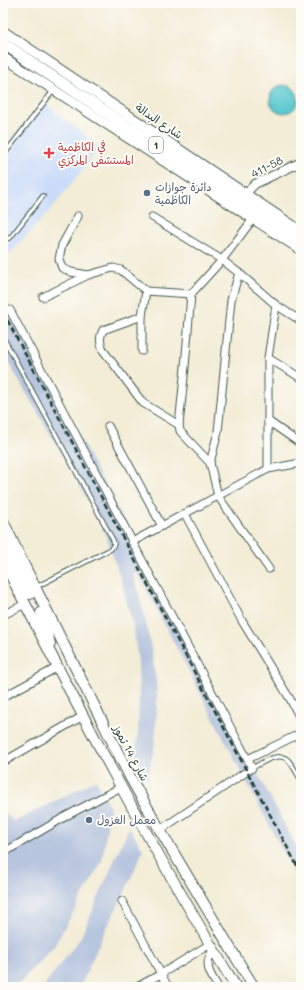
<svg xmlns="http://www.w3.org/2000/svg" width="304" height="990" font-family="Mali,'Playpen Sans Arabic',sans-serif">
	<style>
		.built { fill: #cadcf9 }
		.industrial { fill: #b7c5de }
		.water { fill: #5bc9d0; stroke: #3d8382 }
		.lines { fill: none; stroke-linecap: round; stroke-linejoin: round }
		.service-casing { stroke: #3f574c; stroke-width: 5.5 }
		.minor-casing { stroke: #3f574c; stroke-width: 9 }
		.tertiary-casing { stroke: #3f574c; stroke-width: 10 }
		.secondary-casing { stroke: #3f574c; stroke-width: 11 }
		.primary-casing { stroke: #3f574c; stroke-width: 12 }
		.trunk-casing { stroke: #3f574c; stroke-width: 13 }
		.service { stroke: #fff; stroke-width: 3.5 }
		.minor { stroke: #fff; stroke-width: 7 }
		.tertiary { stroke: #fff; stroke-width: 8 }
		.secondary { stroke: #fff; stroke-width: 9 }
		.primary { stroke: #fff; stroke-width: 10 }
		.trunk { stroke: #fff; stroke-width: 11 }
		.rail { stroke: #1f3d34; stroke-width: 2.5; stroke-dasharray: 6 3; stroke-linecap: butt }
		.health-dot { fill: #e0444e; stroke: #fdfcf7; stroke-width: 1.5 }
		.service-dot { fill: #5c6f8a; stroke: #fdfcf7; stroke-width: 1.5 }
		.labels { text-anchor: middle; stroke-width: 4; stroke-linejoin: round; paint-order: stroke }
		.shield { fill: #fdfcf7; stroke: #62766e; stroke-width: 1 }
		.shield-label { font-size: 10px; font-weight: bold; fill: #1f3d34 }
		.street-label { font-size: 11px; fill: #1f3d34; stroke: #fdfcf7 }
		.health-label { font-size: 11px; fill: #be3a42; stroke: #fdfcf7; text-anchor: start }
		.service-label { font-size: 11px; fill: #4e5e75; stroke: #fdfcf7; text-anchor: start }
	</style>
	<rect width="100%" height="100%" fill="#fdfcf7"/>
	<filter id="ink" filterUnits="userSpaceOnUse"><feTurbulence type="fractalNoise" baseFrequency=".025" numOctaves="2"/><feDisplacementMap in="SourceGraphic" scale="8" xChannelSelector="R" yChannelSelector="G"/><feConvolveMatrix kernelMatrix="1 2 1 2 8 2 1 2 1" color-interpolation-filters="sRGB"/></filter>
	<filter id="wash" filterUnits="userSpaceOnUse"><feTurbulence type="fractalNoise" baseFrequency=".012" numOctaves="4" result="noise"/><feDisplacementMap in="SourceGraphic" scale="16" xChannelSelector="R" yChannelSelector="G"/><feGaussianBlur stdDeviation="0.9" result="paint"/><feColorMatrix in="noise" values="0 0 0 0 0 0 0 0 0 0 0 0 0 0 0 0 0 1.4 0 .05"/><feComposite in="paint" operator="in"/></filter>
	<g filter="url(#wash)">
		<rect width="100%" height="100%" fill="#f3ecd6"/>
		<path class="built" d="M 44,103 L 100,147 L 57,202 L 4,260 L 3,258 L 3,148 Z"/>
		<g class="industrial">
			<path d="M 3,293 L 50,381 L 176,621 L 301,855 L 301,886 L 137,572 L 133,574 L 144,613 L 152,653 L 156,680 L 157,702 L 155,743 L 147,781 L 135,758 L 138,732 L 139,695 L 138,664 L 134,629 L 121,580 L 104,530 L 70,468 L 18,379 L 3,351 Z"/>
			<path d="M 96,780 L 110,808 L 102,862 L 54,946 L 15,987 L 3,987 L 3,809 L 14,822 Z"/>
			<path d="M 129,827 L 143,850 L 124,894 L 103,935 L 80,987 L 43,987 L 81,937 Z"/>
		</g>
		<circle class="water" cx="284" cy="99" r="14"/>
	</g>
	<g filter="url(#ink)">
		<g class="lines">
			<g class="service-casing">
				<g id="service">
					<path d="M 3,156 L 53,91"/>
					<path d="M 3,239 L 10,238 L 43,196"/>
					<path d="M 3,337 L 113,540 L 114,544 L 111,549 L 36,587"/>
					<path d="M 252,768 C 262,763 280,750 289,761 C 294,767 297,774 301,780"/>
				</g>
			</g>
			<g class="minor-casing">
				<g id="minor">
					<path d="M 78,216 L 62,245 L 59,259 L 62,268 L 71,272 L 88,275 L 113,268 L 121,270 L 146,291 L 191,294"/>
					<path d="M 152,217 L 222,260 L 239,273 L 276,305 L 301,321"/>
					<path d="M 239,273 L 231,300 L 218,432 L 210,463 L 218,496 L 269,569"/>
					<path d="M 43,297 L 88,275"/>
					<path d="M 10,310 L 252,768 L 160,830"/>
					<path d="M 142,316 L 103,330 C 99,338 100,342 103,350 L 143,403 L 179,425"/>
					<path d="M 142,351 L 142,316 L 146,291"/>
					<path d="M 268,358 L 301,378"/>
					<path d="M 268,421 L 301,444"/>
					<path d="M 108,426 L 162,526"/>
					<path d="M 210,463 L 180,431 L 179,425 L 185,367 L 191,294 L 222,260 L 253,219"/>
					<path d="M 268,469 L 268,358 L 276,305"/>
					<path d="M 185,514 L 242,621 L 290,699 L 301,720"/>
					<path d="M 132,542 L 268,469 L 301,463"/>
					<path d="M 3,615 L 25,604"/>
					<path d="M 3,697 L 58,667"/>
					<path d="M 248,759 L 301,733"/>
					<path d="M 3,762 L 83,716"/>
					<path d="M 3,853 L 68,815 L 121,787"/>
					<path d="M 122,901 L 168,987"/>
					<path d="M 213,950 C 203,965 210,974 218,987"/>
					<path d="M 137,987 L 161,974 L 210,944"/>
				</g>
			</g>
			<g class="tertiary-casing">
				<path id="tertiary" d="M 245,194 L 255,184 L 301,162"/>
			</g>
			<g class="secondary-casing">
				<g id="secondary">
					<path d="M 3,31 L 301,231"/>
					<path d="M 3,57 L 301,250"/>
				</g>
			</g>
			<g class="primary-casing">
				<g id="primary">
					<path d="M 3,521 L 19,555 L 130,777 L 160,830 L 244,971 L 254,987"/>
					<path d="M 3,542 L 30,594"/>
					<path d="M 3,560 C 76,705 151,848 236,987"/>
					<path d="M 41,613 L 46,626 L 50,644"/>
				</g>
			</g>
			<g class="trunk-casing">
				<path id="trunk" d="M 3,43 L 47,73 L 301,241"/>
			</g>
			<use href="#service" class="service"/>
			<use href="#minor" class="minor"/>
			<use href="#tertiary" class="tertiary"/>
			<use href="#secondary" class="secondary"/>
			<use href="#primary" class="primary"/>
			<use href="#trunk" class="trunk"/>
			<path class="rail" d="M 3,312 L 301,873"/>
		</g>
	</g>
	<path class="health-dot" d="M47 147h4v4h4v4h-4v4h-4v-4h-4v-4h4z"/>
	<g class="service-dot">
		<circle cx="147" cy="193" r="4"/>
		<circle cx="89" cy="820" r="4"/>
	</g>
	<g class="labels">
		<rect class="shield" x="149" y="137" width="14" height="16" rx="3"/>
		<g class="shield-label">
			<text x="156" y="149">1</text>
		</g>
		<g class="street-label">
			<text transform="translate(159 121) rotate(34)" y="4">شارع البدالة</text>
			<text transform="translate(267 167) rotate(-27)" y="4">411-58</text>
			<text transform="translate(131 753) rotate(62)" y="4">شارع 14 تموز</text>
		</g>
		<g class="health-label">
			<text x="58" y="151">في الكاظمية<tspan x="58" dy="13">المستشفى المركزي</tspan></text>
		</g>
		<g class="service-label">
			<text x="155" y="191">دائرة جوازات<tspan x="155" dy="13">الكاظمية</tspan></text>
			<text x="97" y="824">معمل الغزول</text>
		</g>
	</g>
	<rect width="304" height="990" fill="none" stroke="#fdfcf7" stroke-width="16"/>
</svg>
